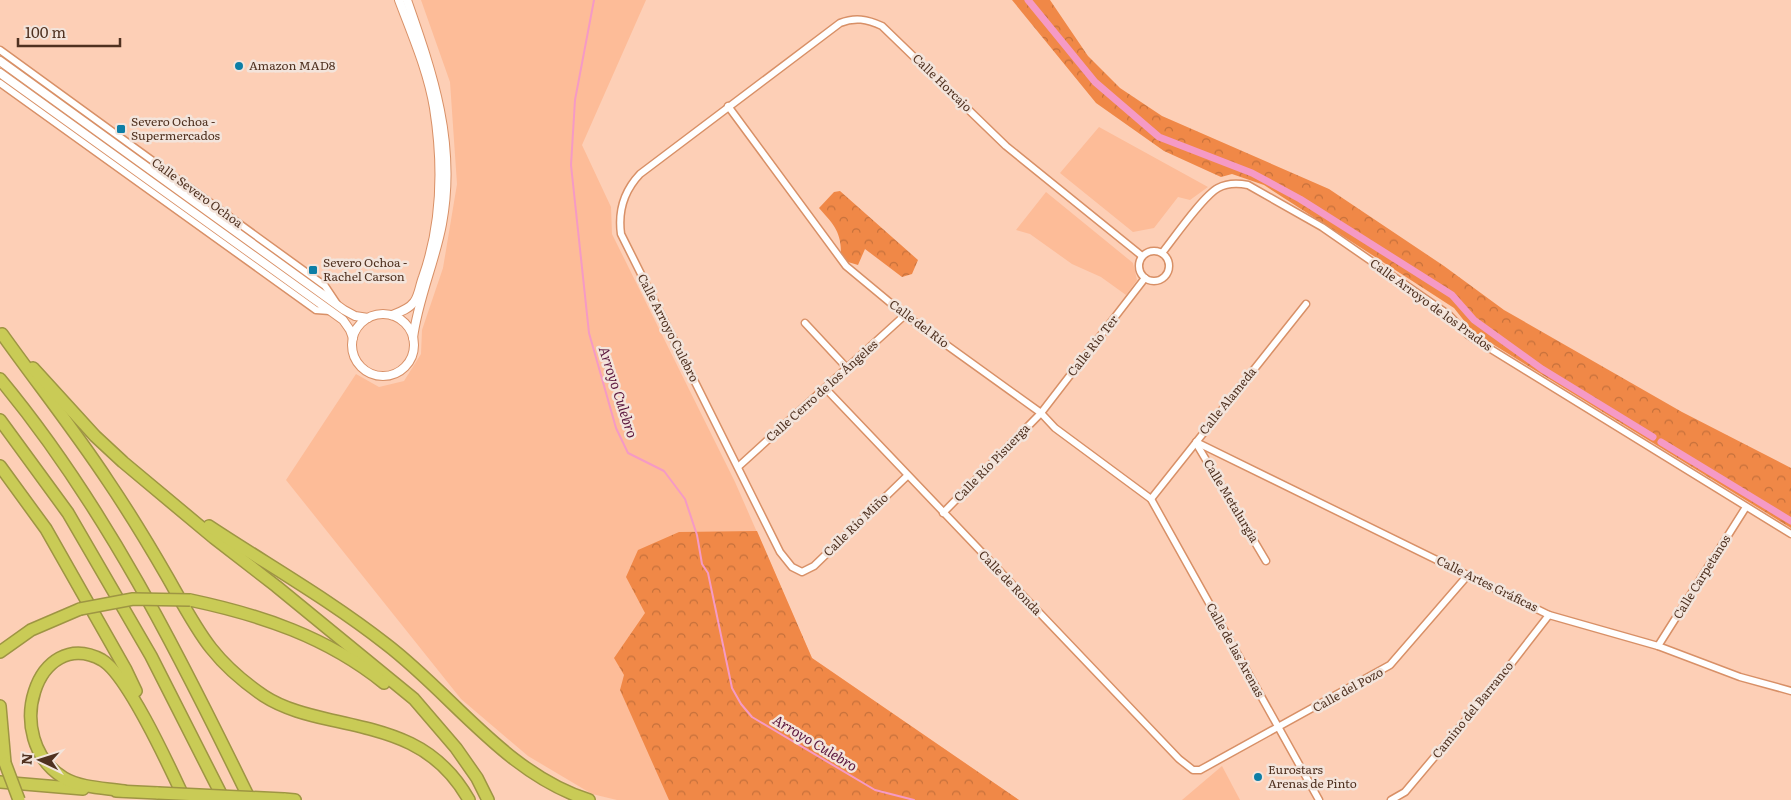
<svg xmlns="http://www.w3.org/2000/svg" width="1791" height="800" font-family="Literata,serif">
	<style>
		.green { fill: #fdbc98 }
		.forest { fill: url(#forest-crowns) }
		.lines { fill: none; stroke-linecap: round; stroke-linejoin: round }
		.stream { stroke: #f59ac5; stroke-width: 2 }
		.canal { stroke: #f59ac5; stroke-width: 7 }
		.minor-casing { stroke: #d89067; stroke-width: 9 }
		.tertiary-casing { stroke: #d89067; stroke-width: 10 }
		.motorway-casing { stroke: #9e9543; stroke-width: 14 }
		.minor { stroke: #fff; stroke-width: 6 }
		.tertiary { stroke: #fff; stroke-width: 8 }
		.motorway { stroke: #c9cb56; stroke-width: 11 }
		.motorway-bridge-casing { stroke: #9e9543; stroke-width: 14; stroke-linecap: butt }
		.motorway-bridge { stroke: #c9cb56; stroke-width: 11 }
		.poi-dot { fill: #0d7ea6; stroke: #f3e4db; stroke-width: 2 }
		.labels { text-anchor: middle; stroke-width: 5; stroke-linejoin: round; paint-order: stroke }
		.poi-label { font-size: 12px; fill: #4f3120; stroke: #f3e4db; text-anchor: start }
		.street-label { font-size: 12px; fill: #4f3120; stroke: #f3e4db }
		.water-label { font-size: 14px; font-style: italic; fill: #5b163d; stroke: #f3e4db }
	</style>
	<defs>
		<pattern id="forest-crowns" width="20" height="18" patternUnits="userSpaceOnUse" patternTransform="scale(1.25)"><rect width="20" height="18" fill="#f08847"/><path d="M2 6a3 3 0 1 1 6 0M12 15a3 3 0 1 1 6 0" fill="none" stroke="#c5703b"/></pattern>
	</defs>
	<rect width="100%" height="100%" fill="#fdcfb6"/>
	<g class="green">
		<path d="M 421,0 L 646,0 L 582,145 L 611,207 L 612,234 L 735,482 L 812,658 L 1019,800 L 617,800 L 592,794 L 528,756 L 461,699 L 286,480 L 356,374 L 379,387 L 404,381 L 421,354 L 422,330 L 443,268 L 457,184 L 450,82 Z"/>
		<path d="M 1099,127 L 1208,187 L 1190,200 L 1178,197 L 1154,228 L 1133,232 L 1060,173 Z"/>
		<path d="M 1046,192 L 1133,263 L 1137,280 L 1126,295 L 1101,277 L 1072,264 L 1030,234 L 1016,230 Z"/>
		<path d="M 1222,766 L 1240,800 L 1182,800 Z"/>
	</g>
	<g class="forest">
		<path d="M 1012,0 L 1050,0 L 1088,56 L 1120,88 L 1162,116 L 1329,189 L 1444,266 L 1504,310 L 1682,412 L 1791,468 L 1791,528 L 1473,332 L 1454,308 L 1264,185 L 1232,174 L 1221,177 L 1164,151 L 1096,103 Z"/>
		<path d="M 840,191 L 918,260 L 912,274 L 902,277 L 865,249 L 858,265 L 841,260 C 842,233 836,227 819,208 L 834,192 Z"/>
		<path d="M 757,531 L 812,658 L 1019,800 L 669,800 L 620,690 L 624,675 L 614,658 L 645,613 L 626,577 L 638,550 L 679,532 Z"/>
	</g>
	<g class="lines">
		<path class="stream" d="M 594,0 L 575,100 L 571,165 L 589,333 L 616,428 L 628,453 L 664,471 L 685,499 L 697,535 L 702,564 L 708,573 L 732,688 L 741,704 L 752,717 L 875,790 L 914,800"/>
		<g class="canal">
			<path d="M 1028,0 L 1095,82 L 1159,137 L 1252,173 L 1300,199 L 1452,295 L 1474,320 L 1542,369 L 1653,437"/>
			<path d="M 1661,442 L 1791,521"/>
		</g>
		<g class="minor-casing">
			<g id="minor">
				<path d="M 0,50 L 325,286 L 337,304"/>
				<path d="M 0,83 L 316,310 L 330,311"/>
				<path d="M 728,106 L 846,266 L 905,315 L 1041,413 L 1055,428 L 1151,499 L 1319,800"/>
				<circle cx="1154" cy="266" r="15"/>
				<path d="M 1162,253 C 1174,238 1203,196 1218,188 C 1227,183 1238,183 1248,185 L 1322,227 L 1449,315 L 1468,335 L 1791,534"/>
				<path d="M 805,323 L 847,368"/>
				<path d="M 825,388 L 1179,759 L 1193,770 L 1200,770 L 1390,665 L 1468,575"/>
				<path d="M 1196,442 L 1549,615 L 1658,646 L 1740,677 L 1791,691"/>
				<path d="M 1196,443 L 1266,561"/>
				<path d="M 738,467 L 905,315"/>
				<path d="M 907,476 L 814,566 L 802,572 L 792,567 L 780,552 L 621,234 C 618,212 624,191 640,174 L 840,23 C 855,17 867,19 882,26 L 1006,146 L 1142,256"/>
				<path d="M 1151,499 L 1306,304"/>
				<path d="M 943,513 L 1041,413 L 1145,278"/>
				<path d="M 1658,646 L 1746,507"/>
				<path d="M 1391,800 L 1405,792 L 1490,691 L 1549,615"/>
			</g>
		</g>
		<g class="tertiary-casing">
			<g id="tertiary">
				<path d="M 407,0 C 433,74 457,144 442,224 C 435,262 418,299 413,338"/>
				<path d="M 0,61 L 344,310 L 355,316 L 368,318"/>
				<path d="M 0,73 L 343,320 L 350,330 L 353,338"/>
				<circle cx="383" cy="345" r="31"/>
				<path d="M 392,315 C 400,312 409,309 414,302 C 419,296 420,284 423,277 C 442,223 443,165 434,108 C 428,71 412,35 399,0"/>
			</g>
		</g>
		<g class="motorway-casing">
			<g id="motorway">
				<path d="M 2,334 C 37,383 75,431 108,481 C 129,512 149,545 168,578 C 198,631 211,660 264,696 C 284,709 309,715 331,720 C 391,733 437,743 469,800"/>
				<path d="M 33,368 L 95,436 L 123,462 L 214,538 L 276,586 L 414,699 L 456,748 L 477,778 L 488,800"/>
				<path d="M 0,379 C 104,504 179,654 250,800"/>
				<path d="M 0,420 L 68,513 L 151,656 L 224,800"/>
				<path d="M 0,466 L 46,529 L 126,670 L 136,691"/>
				<path d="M 209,526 C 268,565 330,600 386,644 C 453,695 506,774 589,800"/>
				<path d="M 190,600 C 261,615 327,637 384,683"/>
				<path d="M 0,652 L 31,630 L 80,609"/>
				<path d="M 0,706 L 5,763"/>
				<path d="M 0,782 L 83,789"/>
				<path d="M 116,791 L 158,793"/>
				<path d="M 124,791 C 105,788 81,788 64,778 C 0,739 37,625 102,660 C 128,675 171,770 185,800"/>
				<path d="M 284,799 L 295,800"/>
			</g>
		</g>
		<use href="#minor" class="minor"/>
		<use href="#tertiary" class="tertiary"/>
		<use href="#motorway" class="motorway"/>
		<g class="motorway-bridge-casing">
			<g id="motorway-bridge">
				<path d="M 80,609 L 133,599 L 190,600"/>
				<path d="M 5,763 L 19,800"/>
				<path d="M 158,793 L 284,799"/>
			</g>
		</g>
		<use href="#motorway-bridge" class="motorway-bridge"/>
	</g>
	<g class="poi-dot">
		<circle cx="239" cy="66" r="5"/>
		<rect x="116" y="124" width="10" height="10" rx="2.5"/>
		<rect x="308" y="265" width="10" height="10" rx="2.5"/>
		<circle cx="1258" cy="777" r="5"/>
	</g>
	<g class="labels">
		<g class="poi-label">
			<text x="249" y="70">Amazon MAD8</text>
			<text x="131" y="126">Severo Ochoa -<tspan x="131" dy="14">Supermercados</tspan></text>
			<text x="323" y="267">Severo Ochoa -<tspan x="323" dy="14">Rachel Carson</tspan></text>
			<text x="1268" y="774">Eurostars<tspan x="1268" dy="14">Arenas de Pinto</tspan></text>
		</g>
		<g class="street-label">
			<text transform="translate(942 83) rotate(44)" y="4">Calle Horcajo</text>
			<text transform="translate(197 193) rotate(36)" y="4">Calle Severo Ochoa</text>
			<text transform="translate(1431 305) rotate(36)" y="4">Calle Arroyo de los Prados</text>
			<text transform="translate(919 324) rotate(37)" y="4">Calle del Río</text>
			<text transform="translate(668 328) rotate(63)" y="4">Calle Arroyo Culebro</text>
			<text transform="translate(1093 346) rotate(-52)" y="4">Calle Río Ter</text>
			<text transform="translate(822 391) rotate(-42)" y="4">Calle Cerro de los Ángeles</text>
			<text transform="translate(1228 401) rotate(-51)" y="4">Calle Alameda</text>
			<text transform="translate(992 463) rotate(-46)" y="4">Calle Río Pisuerga</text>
			<text transform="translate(1231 501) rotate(59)" y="4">Calle Metalurgia</text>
			<text transform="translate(856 525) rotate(-44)" y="4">Calle Río Miño</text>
			<text transform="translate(1702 577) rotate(-58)" y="4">Calle Carpetanos</text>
			<text transform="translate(1010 583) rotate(46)" y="4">Calle de Ronda</text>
			<text transform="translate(1487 584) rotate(26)" y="4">Calle Artes Gráficas</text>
			<text transform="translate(1235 650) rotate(61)" y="4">Calle de las Arenas</text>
			<text transform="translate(1348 690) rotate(-29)" y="4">Calle del Pozo</text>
			<text transform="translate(1473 710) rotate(-51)" y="4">Camino del Barranco</text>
		</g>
		<g class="water-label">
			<text transform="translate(618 392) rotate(72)" y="5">Arroyo Culebro</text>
			<text transform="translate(815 743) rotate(31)" y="5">Arroyo Culebro</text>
		</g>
	</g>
	<g transform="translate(40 760) rotate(274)" stroke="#f3e4db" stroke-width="4" paint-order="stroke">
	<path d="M0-4L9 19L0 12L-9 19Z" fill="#4f3120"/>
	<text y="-8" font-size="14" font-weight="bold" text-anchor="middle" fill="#4f3120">N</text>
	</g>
	<path d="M18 38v8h102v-8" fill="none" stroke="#4f3120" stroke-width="2.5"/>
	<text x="25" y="38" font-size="15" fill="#4f3120" stroke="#f3e4db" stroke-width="4" paint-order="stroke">100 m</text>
</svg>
